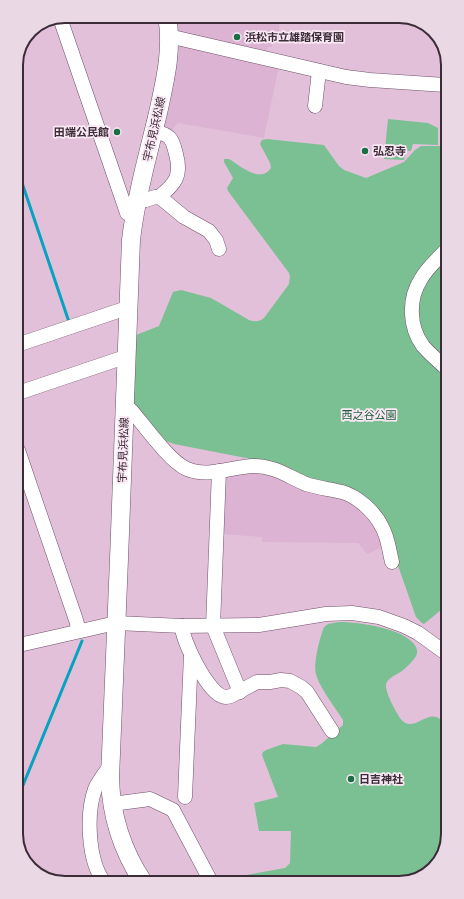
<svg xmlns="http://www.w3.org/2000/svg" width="464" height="899" font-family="Inter,'Noto Sans JP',sans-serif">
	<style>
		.built { fill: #dcb3d2 }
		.green { fill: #7ac093 }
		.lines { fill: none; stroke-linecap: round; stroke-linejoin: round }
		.stream { stroke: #05a3bf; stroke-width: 3 }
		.minor-casing { stroke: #6f5168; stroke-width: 15 }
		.major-casing { stroke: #6f5168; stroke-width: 19 }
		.minor { stroke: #fff; stroke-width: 14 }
		.major { stroke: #fff; stroke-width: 18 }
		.poi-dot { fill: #186f42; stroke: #f9e7f4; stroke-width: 1.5 }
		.labels { text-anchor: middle; stroke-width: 3.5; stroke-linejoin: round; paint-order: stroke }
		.poi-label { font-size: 11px; font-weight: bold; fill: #3b2d37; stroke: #f9e7f4; text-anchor: start }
		.street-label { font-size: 11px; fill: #3b2d37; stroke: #f9e7f4 }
		.park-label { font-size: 11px; fill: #1e5e3a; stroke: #f9e7f4 }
		.rim { fill: none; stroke: #3b2d37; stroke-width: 2 }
	</style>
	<rect width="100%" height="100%" fill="#e3c0da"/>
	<g class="built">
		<path d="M 174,16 L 280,16 L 278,42 L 272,42 L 272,47 L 267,47 L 267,54 L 176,33 Z"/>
		<path d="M 177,43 L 279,66 L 264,138 L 178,123 L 171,131 L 161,130 Z"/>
		<path d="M 262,471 L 348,499 L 375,524 L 383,547 L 367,554 L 358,543 L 262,542 L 262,537 L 220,534 L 222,476 Z"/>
	</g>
	<g class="green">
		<path d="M 388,119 L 428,123 L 438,128 L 438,145 L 413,144 L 411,151 L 406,151 L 404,160 L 384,159 Z"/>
		<path d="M 267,139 L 324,145 L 339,166 L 344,170 L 366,178 L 404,162 L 415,150 L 421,146 L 445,146 L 447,605 L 424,624 L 422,623 L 416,617 L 396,560 L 387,525 L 315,482 L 276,464 L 174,444 L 166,441 L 132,402 L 136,335 L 159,326 L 173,292 L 181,290 L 211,298 L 249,320 C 255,322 259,322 264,318 L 289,284 L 290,276 L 289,273 L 228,191 L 227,188 L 233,178 L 224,162 L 224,159 L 229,159 C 241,166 260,184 271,168 L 270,163 L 260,144 L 262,140 Z"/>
		<path d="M 339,622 C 358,622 406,628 416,647 C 417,650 418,652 416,656 C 413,661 407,667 402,671 C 396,675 387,678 386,685 C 385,692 396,712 400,718 C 415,739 432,696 448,730 L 448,834 L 440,861 L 418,879 L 212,881 L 285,868 L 290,863 L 291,831 L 259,831 L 254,803 L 278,797 L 262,755 L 263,752 L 266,750 L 283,744 L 316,747 L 321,744 L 343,725 L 343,720 C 335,707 319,687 316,674 C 313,664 320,637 324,627 L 328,624 Z"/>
	</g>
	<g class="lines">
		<g class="stream">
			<path d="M 17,168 L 69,322"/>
			<path d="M 19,795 L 82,641"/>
		</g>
		<g class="minor-casing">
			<g id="minor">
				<path d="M 60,18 L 126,210 L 127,213 L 135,215"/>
				<path d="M 169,39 L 177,38 L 346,77 L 370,80 L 445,85"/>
				<path d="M 315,106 L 319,71"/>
				<path d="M 154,131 C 170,135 172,137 176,154 C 182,176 175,184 159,197"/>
				<path d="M 138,198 L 146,200 L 155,197 L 161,198 L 184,217 L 209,231 L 216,240 L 219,249"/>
				<path d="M 445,251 C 437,260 427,268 421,279 C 408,299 409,327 423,346 C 430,354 438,361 446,368"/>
				<path d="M 17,345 L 121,310 L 128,310"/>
				<path d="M 18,393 L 119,359 L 127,360"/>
				<path d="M 125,410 L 131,410 C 144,425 170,462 187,469 C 208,478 231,467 253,466 C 275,466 287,476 306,484 C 318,488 330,489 342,492 C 357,496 375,512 382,527 C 388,537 389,550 392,562"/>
				<path d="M 18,450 L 76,620 L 79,631"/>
				<path d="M 219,471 L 213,626 L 240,692"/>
				<path d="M 182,626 C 182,640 207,691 222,696 C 225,698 228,697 231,696 L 257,682 L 270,682 L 281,680 L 290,681 L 301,687 L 307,692 L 332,731"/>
				<path d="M 19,645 L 116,623 L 182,626 L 259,625 L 326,614 L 352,613 L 379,617 L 404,626 L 418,633 L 447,654"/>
				<path d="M 185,797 L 191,654"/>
				<path d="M 112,804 L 150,799 L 173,810 L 209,878"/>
				<path d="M 104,882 C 88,861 86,814 95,789 C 99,780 105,773 110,766"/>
			</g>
		</g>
		<g class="major-casing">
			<path id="major" d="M 143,882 C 122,850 111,817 110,778 L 119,559 L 131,240 C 136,197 148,155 158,113 C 165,81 173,49 167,16"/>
		</g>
		<use href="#minor" class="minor"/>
		<use href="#major" class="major"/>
	</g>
	<g class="poi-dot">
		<circle cx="237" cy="37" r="4"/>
		<circle cx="117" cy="132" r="4"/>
		<circle cx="365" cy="151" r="4"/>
		<circle cx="351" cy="779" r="4"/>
	</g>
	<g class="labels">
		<g class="poi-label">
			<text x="245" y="41">浜松市立雄踏保育園</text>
			<text x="109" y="136" text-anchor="end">田端公民館</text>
			<text x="373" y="155">弘忍寺</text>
			<text x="359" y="783">日吉神社</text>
		</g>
		<g class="street-label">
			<text transform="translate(154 129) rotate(-77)" y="4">宇布見浜松線</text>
			<text transform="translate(123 450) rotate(-88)" y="4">宇布見浜松線</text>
		</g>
		<g class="park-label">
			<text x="369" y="419">西之谷公園</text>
		</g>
	</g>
	<path d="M0 0H464V899H0ZM65 23H399A42 42 0 0 1 441 65V834A42 42 0 0 1 399 876H65A42 42 0 0 1 23 834V65A42 42 0 0 1 65 23Z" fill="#ead8e5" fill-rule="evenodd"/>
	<path class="rim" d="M65 23H399A42 42 0 0 1 441 65V834A42 42 0 0 1 399 876H65A42 42 0 0 1 23 834V65A42 42 0 0 1 65 23Z"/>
</svg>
